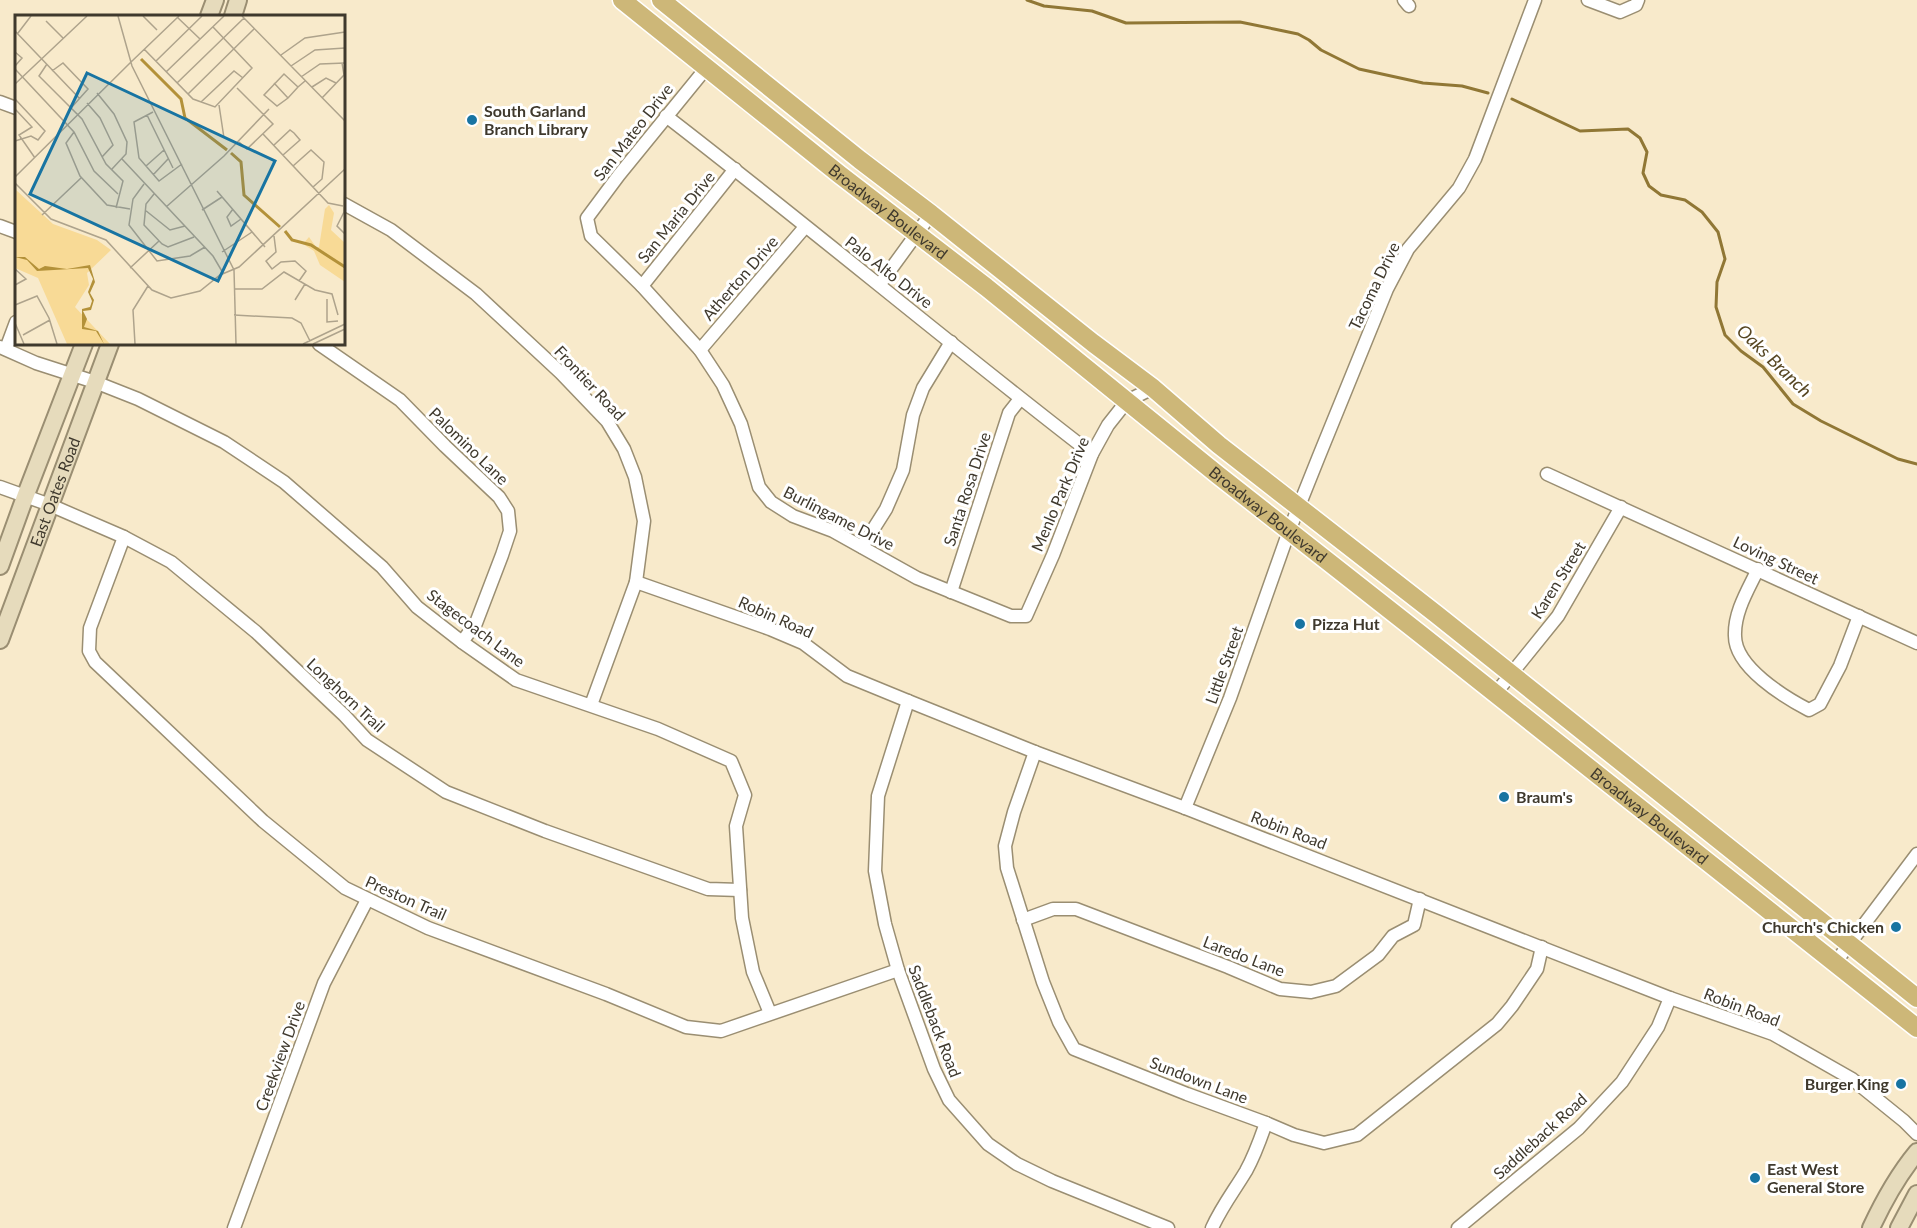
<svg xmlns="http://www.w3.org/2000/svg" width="1917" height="1228" font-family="Lato,sans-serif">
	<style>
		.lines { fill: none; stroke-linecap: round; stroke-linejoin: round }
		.stream { stroke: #907735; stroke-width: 3 }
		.minor-casing { stroke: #9a8e72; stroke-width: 15 }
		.secondary-casing { stroke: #9a8e72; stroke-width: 20 }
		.primary-casing { stroke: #fff; stroke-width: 21 }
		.minor { stroke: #fff; stroke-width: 12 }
		.secondary { stroke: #e6dbbc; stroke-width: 16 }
		.primary { stroke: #cdb778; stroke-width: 18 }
		.poi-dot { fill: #1874a2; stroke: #fff; stroke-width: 2 }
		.labels { text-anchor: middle; stroke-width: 6; stroke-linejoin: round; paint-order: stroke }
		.poi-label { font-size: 16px; font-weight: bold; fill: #3f392d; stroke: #fff; text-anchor: start }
		.street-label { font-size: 16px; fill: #3f392d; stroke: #fff }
		.water-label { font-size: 18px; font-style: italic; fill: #574723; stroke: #fff }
		.inset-river { fill: none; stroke: #b39139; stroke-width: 3 }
		.inset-road { fill: none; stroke: #aea38c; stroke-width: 1.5 }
		.view { fill: #1874a2; fill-opacity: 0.15; stroke: #1874a2; stroke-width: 3 }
		.inset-edge { fill: none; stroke: #3f392d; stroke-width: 3 }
	</style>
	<rect width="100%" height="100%" fill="#f8eacb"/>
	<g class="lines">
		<g class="stream">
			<path d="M 1027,0 L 1044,6 L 1092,11 L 1126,23 L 1240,22 L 1274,29 L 1298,34 L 1309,40 L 1321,50 L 1359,69 L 1423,83 L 1462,86 L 1488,93"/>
			<path d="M 1512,99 L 1580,131 L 1628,129 L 1640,138 L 1647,152 L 1643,173 L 1649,186 L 1661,195 L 1685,200 L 1702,212 L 1718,232 L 1725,259 L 1717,282 L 1716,307 L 1725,335 L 1741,351 L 1763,367 L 1793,404 L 1821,421 L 1898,459 L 1917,464"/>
		</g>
		<g class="minor-casing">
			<g id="minor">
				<path d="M 1404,0 L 1409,6"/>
				<path d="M 1588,0 L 1620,12 L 1636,5 L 1638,0"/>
				<path d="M 707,67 L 619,175 L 587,218 L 591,236 L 642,286 L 700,350 L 723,385 L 741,424 L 759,487 L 771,502 L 793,516 L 833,531 L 917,578 L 1011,616 L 1026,616 L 1053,555 L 1092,454 L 1108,425 L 1127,401 L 1153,388"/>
				<path d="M 0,102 L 16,108"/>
				<path d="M 666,116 C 810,227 948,343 1092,454"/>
				<path d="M 344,204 L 391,230 L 476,294 L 561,373 L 607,421 L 624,449 L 635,477 L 644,521 L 636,582 L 591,705"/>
				<path d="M 0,226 L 16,232"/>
				<path d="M 880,284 L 931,214"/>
				<path d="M 642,286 L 735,169"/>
				<path d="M 319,344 L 400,400 L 445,446 L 499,497 L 508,511 L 510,531 L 502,555 L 476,623 L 462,642"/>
				<path d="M 0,347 L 36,363 L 95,382 L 138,399 L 224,442 L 284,482 L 382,567 L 417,607 L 462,642 L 516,680 L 658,729 L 731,761 L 745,795 L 736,826 L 742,918 L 753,972 L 770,1013"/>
				<path d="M 6,349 L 16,322"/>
				<path d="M 700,350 L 805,227"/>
				<path d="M 1547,474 L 1917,643"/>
				<path d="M 0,487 L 50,505 L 124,537 L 171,562 L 256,632 L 344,715 L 367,740 L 446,792 L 545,831 L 708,889 L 740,890"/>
				<path d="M 124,537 L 90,628 L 89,651 L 95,662 L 263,821 L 345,888 L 428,928 L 606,994 L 686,1027 L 721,1031 L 898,970"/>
				<path d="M 862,547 L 886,509 L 903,470 L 913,415 L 923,388 L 951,342"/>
				<path d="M 1758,569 C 1748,590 1734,612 1735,636 C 1735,667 1784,697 1809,710 L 1820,704 L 1840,666 L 1859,616"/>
				<path d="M 636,582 L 770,629 L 803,643 L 847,676 L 908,701 L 1035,752 L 1185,808 L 1670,998 L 1773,1034 L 1852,1079 L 1904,1121 L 1917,1134"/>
				<path d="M 951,592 L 1009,413 L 1020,399"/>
				<path d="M 1495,694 L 1558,616 L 1621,507"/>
				<path d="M 908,701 L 878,796 L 875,871 L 885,924 L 898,970 L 934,1069 L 949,1100 L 988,1144 L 1017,1164 L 1052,1181 L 1168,1228"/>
				<path d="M 1035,752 L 1014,812 L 1005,846 L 1007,868 L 1043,982 L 1059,1022 L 1074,1049 L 1187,1094 L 1266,1123 L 1294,1135 L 1324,1143 L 1357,1135 L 1497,1024 L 1512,1006 L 1537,969 L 1542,947"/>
				<path d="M 1185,808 L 1230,698 L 1289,531 L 1319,456 L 1387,289 L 1408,249 L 1459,188 L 1475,159 L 1535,0"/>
				<path d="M 1023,920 L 1053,909 L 1076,909 L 1228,967 L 1280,989 L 1311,992 L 1336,986 L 1378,955 L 1393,936 L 1414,925 L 1420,899"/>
				<path d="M 1835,963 L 1917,854"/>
				<path d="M 234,1228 L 324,983 L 367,900"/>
				<path d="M 1212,1228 C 1222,1206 1234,1191 1246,1171 C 1255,1155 1260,1140 1266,1123"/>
				<path d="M 1458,1228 L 1579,1128 L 1622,1082 L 1658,1027 L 1670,998"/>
			</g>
		</g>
		<g class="secondary-casing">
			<g id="secondary">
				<path d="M 209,16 L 215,0"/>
				<path d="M 233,16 L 238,0"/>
				<path d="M 0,566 L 25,497 L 84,344"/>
				<path id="s1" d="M 0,640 L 110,344"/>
				<path d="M 1871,1228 C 1884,1200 1898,1175 1917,1152"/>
				<path d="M 1899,1228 L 1917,1194"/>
			</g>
		</g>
		<g class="primary-casing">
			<g id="primary">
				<path id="s2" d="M 622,0 L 839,174 L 986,287 L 1218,475 L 1419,633 L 1917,1028"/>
				<path d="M 661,0 L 860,160 L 931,214 L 1093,343 L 1153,388 L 1219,445 L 1436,614 L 1917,998"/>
			</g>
		</g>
		<use href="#minor" class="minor"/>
		<use href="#secondary" class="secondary"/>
		<use href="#primary" class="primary"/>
	</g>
	<g class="poi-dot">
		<circle cx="472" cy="120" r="6"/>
		<circle cx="1300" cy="624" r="6"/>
		<circle cx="1504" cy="797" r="6"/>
		<circle cx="1896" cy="927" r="6"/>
		<circle cx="1901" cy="1084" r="6"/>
		<circle cx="1755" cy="1178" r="6"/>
	</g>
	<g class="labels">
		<g class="poi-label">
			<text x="484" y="117">South Garland<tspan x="484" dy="18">Branch Library</tspan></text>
			<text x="1312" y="630">Pizza Hut</text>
			<text x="1516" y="803">Braum's</text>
			<text x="1884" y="933" text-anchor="end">Church's Chicken</text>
			<text x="1889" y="1090" text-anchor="end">Burger King</text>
			<text x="1767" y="1175">East West<tspan x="1767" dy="18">General Store</tspan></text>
		</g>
		<g class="street-label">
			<text transform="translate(633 132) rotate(-52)" y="6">San Mateo Drive</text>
			<text dy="6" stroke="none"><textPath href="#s2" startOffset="340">Broadway Boulevard</textPath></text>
			<text transform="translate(676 217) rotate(-51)" y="6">San Maria Drive</text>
			<text transform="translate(889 272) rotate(38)" y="6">Palo Alto Drive</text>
			<text transform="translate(740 278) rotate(-49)" y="6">Atherton Drive</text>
			<text transform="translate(1374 286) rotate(-64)" y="6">Tacoma Drive</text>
			<text transform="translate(590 383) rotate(47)" y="6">Frontier Road</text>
			<text transform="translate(469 446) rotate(44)" y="6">Palomino Lane</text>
			<text transform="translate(967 489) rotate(-72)" y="6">Santa Rosa Drive</text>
			<text dy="6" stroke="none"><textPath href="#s1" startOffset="158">East Oates Road</textPath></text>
			<text transform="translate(1060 494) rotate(-67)" y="6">Menlo Park Drive</text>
			<text dy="6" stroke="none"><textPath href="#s2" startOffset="826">Broadway Boulevard</textPath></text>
			<text transform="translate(839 518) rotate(27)" y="6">Burlingame Drive</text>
			<text transform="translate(1776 560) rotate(25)" y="6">Loving Street</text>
			<text transform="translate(1558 580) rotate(-58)" y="6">Karen Street</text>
			<text transform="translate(776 617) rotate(24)" y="6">Robin Road</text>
			<text transform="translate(476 628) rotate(37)" y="6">Stagecoach Lane</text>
			<text transform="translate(1224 665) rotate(-70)" y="6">Little Street</text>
			<text transform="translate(346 695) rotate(43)" y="6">Longhorn Trail</text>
			<text dy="6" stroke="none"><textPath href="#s2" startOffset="1312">Broadway Boulevard</textPath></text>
			<text transform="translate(1289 830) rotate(21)" y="6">Robin Road</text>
			<text transform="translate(406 898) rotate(24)" y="6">Preston Trail</text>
			<text transform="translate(1244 956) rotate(21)" y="6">Laredo Lane</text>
			<text transform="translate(1742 1007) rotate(21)" y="6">Robin Road</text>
			<text transform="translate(935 1021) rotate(69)" y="6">Saddleback Road</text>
			<text transform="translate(280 1056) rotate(-70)" y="6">Creekview Drive</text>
			<text transform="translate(1199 1080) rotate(21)" y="6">Sundown Lane</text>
			<text transform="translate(1540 1136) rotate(-42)" y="6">Saddleback Road</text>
		</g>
		<g class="water-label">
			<text transform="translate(1774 361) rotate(44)" y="6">Oaks Branch</text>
		</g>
	</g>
	<g transform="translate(15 15)">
		<rect width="330" height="330" fill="#f8eacb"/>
		<path d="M 0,174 L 38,209 L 82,225 L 96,235 L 72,258 L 74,270 L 60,292 L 95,329 L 52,329 L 23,263 L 0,253 ZM 314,190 L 319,198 L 316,215 L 330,228 L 330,267 L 305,250 L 299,236 L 288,229 L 294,222 L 301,232 L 304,232 L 310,194 Z" fill="#f8da96"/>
		<path d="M 0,242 L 10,242 L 24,254 L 30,251 L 52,254 L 75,250 L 80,267 L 75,278 L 79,285 L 76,295 L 68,296 L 72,304 L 69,312 L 83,316 L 89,329 L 81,316 L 67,314 L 67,294 L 75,292 L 77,286 L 73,277 L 78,264 L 73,253 L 22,256 L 12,245 Z" fill="#b39139"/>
		<path class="inset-river" d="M 126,44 L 166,84 L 170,103 L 212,135M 216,138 L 226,147 L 229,180 L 265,212M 270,216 L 277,225 L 296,230 L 330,252"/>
		<path class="inset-road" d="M 103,1 L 117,51 L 219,255 L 221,329M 128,1 L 142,15M 227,1 L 330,106M 162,2 L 185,24M 31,6 L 48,23M 0,16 L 65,84M 3,18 L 16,1M 129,34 L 178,84 L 200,92 L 237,53 L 198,12M 0,37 L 7,43 L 0,51M 266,40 L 290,23 L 330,17M 141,46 L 187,1M 116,47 L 164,1M 32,49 L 24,61 L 67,104 L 91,149 L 108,166 L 101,193M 276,51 L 300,35 L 330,33M 0,54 L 59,117 L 79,156 L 103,179M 37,56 L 48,48 L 73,74 L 56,93M 151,57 L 209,1M 286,62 L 305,49 L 330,48M 162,68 L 229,3M 259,68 L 273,83M 0,69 L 72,1M 283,72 L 269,59 L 249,80 L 262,91 L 273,83 L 283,72 L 290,66M 297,72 L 311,63 L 321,68M 222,73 L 258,109 L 232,134 L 224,127M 82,78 L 99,99 L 112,127 L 111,139 L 97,154M 173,79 L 239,14M 307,83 L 329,60 L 327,48M 0,84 L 30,116 L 23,125 L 16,121 L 0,126M 186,87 L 219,56 L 228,63M 72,88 L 85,103 L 98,130 L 87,142M 204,90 L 209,123M 0,94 L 17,112 L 4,120 L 20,143M 138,97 L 119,107 L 124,143 L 144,166 L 167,149M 132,100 L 158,153M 59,117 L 51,128 L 65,161 L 92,190 L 115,194M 248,119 L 313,188 L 328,191M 259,130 L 275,115 L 279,118 L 285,125 L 268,140M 107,144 L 198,241 L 208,258M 131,151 L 149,135M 278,151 L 296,135 L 309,147 L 307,164 L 298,172M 138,160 L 153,144M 0,162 L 116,47M 0,168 L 36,204 L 91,225 L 137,275 L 156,283 L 185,276 L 205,260 L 224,252 L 330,154M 129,169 L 118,184 L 114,210 L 142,246 L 175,241 L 190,232M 330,169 L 329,197 L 322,211 L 330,219M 202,176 L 250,232M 139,179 L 131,189 L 129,210 L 147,229 L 153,232 L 179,222M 151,192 L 209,141 L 254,94M 218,194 L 212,202 L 216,211 L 226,204M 130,195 L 155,215 L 170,211M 187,195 L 207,182M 27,200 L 66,163M 259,221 L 261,237 L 251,246 L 257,254 L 266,247 L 280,246 L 291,256 L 284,266M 207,237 L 237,217M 115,253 L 144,226M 0,254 L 11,264 L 0,270M 220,274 L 247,274 L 269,257 L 300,275 L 317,279 L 323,300M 312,284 L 312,307 L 323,306M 280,285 L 290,269M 0,290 L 22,281 L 34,303 L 42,329M 219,300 L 277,303 L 286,308 L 295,326M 0,308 L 9,329M 8,320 L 35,305M 120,329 L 118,295 L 133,271M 288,329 L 330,309M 298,329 L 330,314"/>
		<path class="view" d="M 72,58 L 260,146 L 203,266 L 15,179 Z"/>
		<rect width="330" height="330" class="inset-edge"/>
	</g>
</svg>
